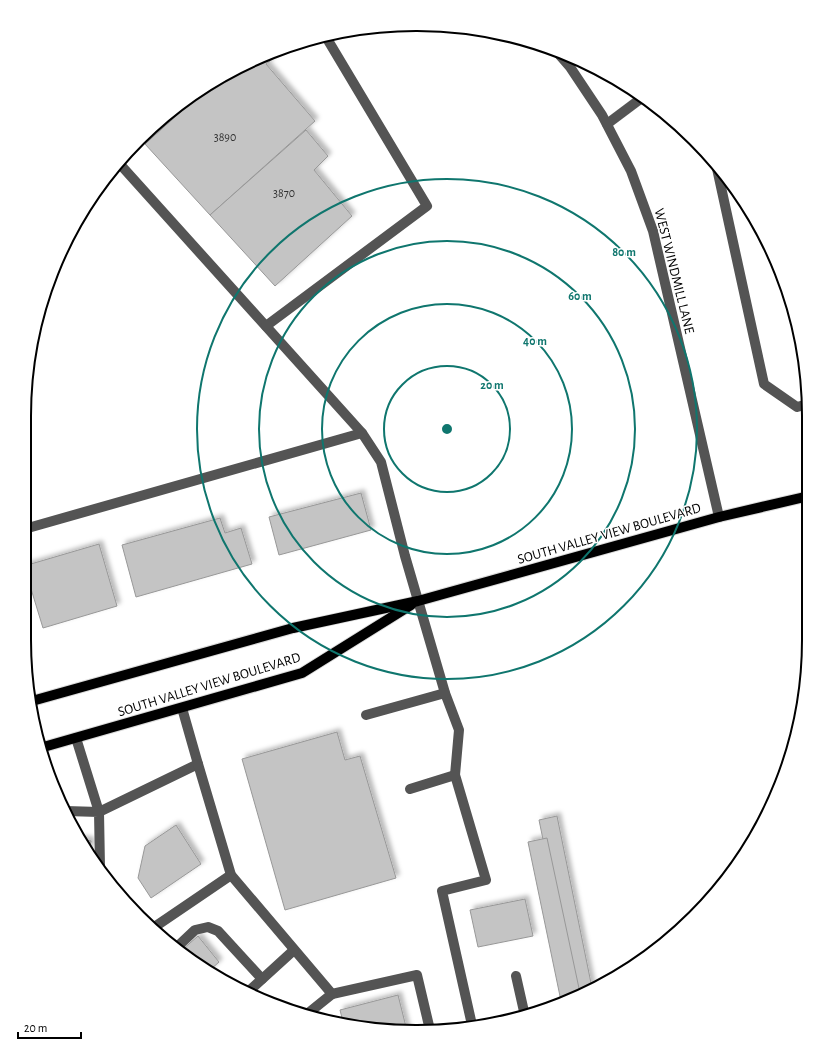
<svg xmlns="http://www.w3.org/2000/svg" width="833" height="1056" font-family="'Alegreya Sans',sans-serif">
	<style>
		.building { fill: #c4c4c4; stroke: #989898; filter: url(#shadow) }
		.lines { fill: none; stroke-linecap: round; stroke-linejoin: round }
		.major-casing { stroke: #dbdbdb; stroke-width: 12 }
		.minor { stroke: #545454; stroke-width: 10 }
		.major { stroke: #000; stroke-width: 10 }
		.ring { fill: none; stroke: #0f766e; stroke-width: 2 }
		.labels { text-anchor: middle; stroke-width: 3; stroke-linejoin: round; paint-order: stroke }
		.number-label { font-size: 12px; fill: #313131 }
		.street-label { font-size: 14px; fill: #000; stroke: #fff }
		.rim { fill: none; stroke: #000; stroke-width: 2 }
		.centre { fill: #0f766e; stroke: #fff; stroke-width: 2 }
		.ring-label { font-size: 12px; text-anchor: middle; font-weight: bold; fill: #0f766e; stroke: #fff; stroke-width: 3; stroke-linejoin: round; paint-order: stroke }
	</style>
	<defs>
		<filter id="shadow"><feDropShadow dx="3.5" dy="-3.5" stdDeviation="2" flood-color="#0004"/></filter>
	</defs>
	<rect width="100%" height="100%" fill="#fff"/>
	<g class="building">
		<path d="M 276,51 L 279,54 L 266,64 L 315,121 L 210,215 L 145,144 L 220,76 Z"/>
		<path d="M 217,79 L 145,144 L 140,139 L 158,121 Z"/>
		<path d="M 306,130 L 328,156 L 314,170 L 352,216 L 275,286 L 210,215 Z"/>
		<path d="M 361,493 L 371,530 L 279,555 L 269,517 Z"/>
		<path d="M 220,518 L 225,533 L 241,528 L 252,564 L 136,597 L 122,545 Z"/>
		<path d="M 99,544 L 117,606 L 43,628 L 24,566 Z"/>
		<path d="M 337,732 L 345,760 L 360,756 L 396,878 L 285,910 L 242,759 Z"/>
		<path d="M 557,816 L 592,988 L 575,995 L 539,820 Z"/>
		<path d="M 176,825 L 201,864 L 151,898 L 138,878 L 145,846 Z"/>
		<path d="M 547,838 L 580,993 L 561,1001 L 528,842 Z"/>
		<path d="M 79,839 L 91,841 L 89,852 Z"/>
		<path d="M 79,839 L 91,841 L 89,852 Z"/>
		<path d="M 525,899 L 533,936 L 478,947 L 470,910 Z"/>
		<path d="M 198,936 L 219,962 L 209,971 L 182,950 Z"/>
		<path d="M 398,995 L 407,1031 L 343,1022 L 340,1010 Z"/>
	</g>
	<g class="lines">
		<g class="major-casing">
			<g id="major">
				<path d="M 32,701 L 293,628 L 418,601 L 719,517 L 809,496"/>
				<path d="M 40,748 L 302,673 L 411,605"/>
			</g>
		</g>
		<g class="minor">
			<path d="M 557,52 L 570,67 L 602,115 L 631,171 L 653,231 L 719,517"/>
			<path d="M 607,124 L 643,97"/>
			<path d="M 118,162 L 362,433 L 381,462 L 405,556 L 445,693 L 459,730 L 455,775 L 486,880 L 442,891 L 472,1025"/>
			<path d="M 716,164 L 764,384 L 797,407 L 808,404"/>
			<path d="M 266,326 L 427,206 L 326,37"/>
			<path d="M 24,527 L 28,528 L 362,433"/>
			<path d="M 366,715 L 445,693"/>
			<path d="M 76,738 L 99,812 L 198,764 L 182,708"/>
			<path d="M 198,764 L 231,875 L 332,994 L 417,975 L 430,1030"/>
			<path d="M 410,789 L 455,775"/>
			<path d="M 66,811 L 99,812 L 100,867"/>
			<path d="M 153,928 L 231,875"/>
			<path d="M 177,947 L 195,930 L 208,927 L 218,931 L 262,979"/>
			<path d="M 516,976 L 525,1016"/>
			<path d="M 249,991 L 294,950"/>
			<path d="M 306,1015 L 332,994"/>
		</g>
		<use href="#major" class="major"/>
	</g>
	<g class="ring">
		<circle cx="447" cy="429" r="63"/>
		<circle cx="447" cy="429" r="125"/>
		<circle cx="447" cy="429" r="188"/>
		<circle cx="447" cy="429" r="250"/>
	</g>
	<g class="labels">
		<g class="number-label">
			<text x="225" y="141">3890</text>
			<text x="284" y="197">3870</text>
		</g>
		<g class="street-label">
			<text transform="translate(675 271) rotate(76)" y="5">WEST WINDMILL LANE</text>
			<text transform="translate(609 533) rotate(-16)" y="5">SOUTH VALLEY VIEW BOULEVARD</text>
			<text transform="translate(209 684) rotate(-17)" y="5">SOUTH VALLEY VIEW BOULEVARD</text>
		</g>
	</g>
	<path d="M0 0H833V1056H0ZM416 31H417A385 385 0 0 1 802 416V640A385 385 0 0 1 417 1025H416A385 385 0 0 1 31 640V416A385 385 0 0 1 416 31Z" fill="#fff" fill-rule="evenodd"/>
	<path class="rim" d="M416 31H417A385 385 0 0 1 802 416V640A385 385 0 0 1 417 1025H416A385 385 0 0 1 31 640V416A385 385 0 0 1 416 31Z"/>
	<circle cx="447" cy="429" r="6" class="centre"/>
	<g class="ring-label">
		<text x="624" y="256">80 m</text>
		<text x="580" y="300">60 m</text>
		<text x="535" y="345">40 m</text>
		<text x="492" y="389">20 m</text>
	</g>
	<path d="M18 1032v6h63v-6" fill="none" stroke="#000000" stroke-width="2"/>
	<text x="24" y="1032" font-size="12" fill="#000000" stroke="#ffffff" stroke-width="3" paint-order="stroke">20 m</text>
</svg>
